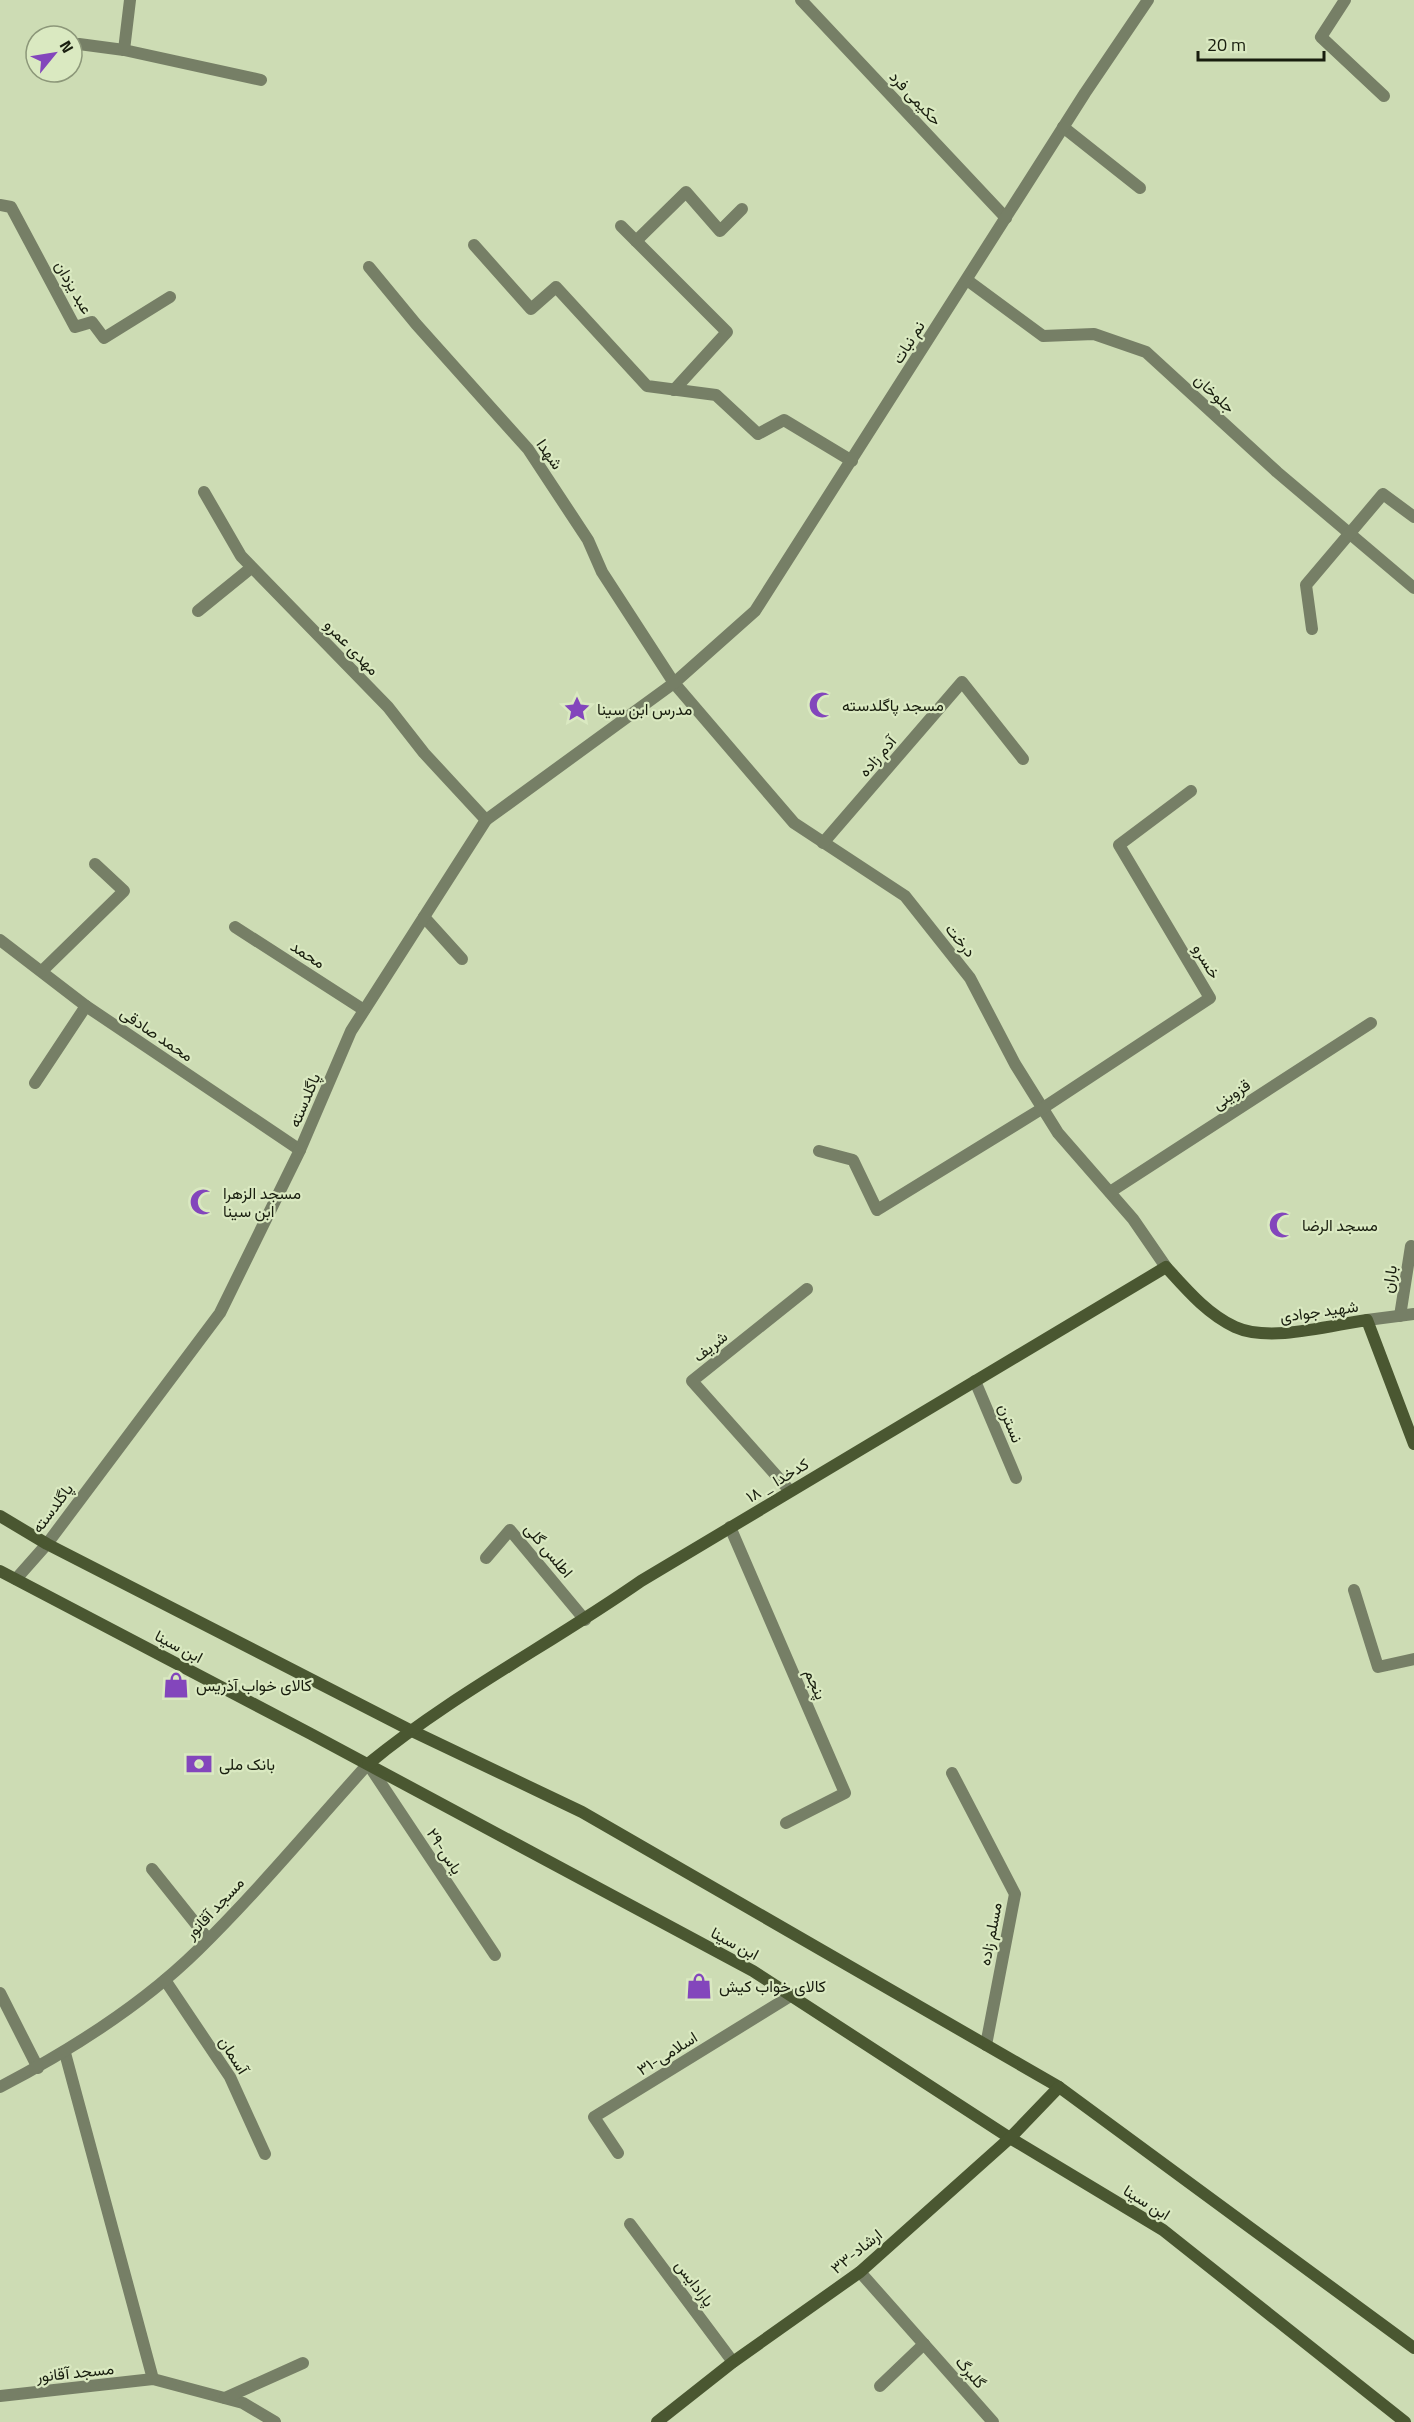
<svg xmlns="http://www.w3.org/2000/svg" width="1414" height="2422" font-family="'Titillium Web',Vazirmatn,sans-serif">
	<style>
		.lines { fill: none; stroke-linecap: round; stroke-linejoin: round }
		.street { stroke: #767f66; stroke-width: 12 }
		.secondary { stroke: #4a5731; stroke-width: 12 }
		.labels { text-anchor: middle; stroke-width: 4.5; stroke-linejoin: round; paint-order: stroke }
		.street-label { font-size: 16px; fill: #181d0e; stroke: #dae9c1 }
		.poi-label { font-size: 16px; fill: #181d0e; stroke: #dae9c1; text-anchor: start }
	</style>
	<rect width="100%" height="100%" fill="#cddcb4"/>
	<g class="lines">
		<g class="street">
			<path d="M 801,0 L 1006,218"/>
			<path d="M 1345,0 L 1321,37 L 1384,96"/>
			<path d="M 79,44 L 124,50 L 261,80"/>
			<path d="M 124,50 L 130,0"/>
			<path d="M 1063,127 L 1140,188"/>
			<path d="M 0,205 L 11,207 L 75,327 L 92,322 L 104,338 L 170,297"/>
			<path d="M 621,226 L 727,332 L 674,390"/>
			<path d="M 636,241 L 686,192 L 720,231 L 742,209"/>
			<path d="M 474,245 L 531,309 L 556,287 L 647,386 L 716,395 L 758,434 L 784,420 L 852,461"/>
			<path d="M 369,267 L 416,324 L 528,449 L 588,540 L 602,572 L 674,683 L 794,823 L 905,896 L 970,978 L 1015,1064 L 1058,1133 L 1133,1219 L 1166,1267"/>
			<path d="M 967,280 L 1043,336 L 1094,334 L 1146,352 L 1277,472 L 1414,588"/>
			<path d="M 204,492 L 241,556 L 388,707 L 424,753 L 486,820"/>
			<path d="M 198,611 L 251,568"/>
			<path d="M 1312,629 L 1306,585 L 1383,494 L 1414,517"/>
			<path d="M 823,843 L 962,682 L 1023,759"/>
			<path d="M 424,917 L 462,959"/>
			<path d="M 235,927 L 364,1010"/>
			<path d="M 0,940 L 86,1006 L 300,1150"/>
			<path d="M 42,971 L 124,891 L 95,864"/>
			<path d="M 35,1083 L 86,1006"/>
			<path d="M 819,1151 L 853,1160 L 877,1210 L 1043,1108 L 1210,998 L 1119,845 L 1191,791"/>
			<path d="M 1110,1192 L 1371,1023"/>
			<path d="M 1400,1316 L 1411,1246"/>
			<path d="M 1367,1320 L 1414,1314"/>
			<path d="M 975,1381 L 1016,1478"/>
			<path d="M 790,1491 L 692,1381 L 807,1289"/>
			<path d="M 730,1527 L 845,1793 L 786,1823"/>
			<path d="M 486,1558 L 510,1530 L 585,1620"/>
			<path d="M 16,1579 L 47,1544 L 220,1313 L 300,1150 L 351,1031 L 486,820 L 674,683 L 755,611 L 1085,93 L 1148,0"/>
			<path d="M 1354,1590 L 1378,1667 L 1414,1659"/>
			<path d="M 952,1773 L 1015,1894 L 986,2045"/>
			<path d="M 152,1869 L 208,1939"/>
			<path d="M 165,1980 L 230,2077 L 265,2154"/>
			<path d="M 0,1993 L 38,2068"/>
			<path d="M 65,2053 L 153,2379"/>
			<path d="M 0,2087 C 71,2050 141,2006 198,1950 C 258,1891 312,1826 368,1764 L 495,1955"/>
			<path d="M 618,2153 L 594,2117 L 792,1995"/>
			<path d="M 630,2224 L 733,2362"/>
			<path d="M 860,2272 L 993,2422"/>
			<path d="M 880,2386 L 924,2344"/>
			<path d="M 0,2396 L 153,2379 L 243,2403 L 275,2422"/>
			<path d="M 225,2398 L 303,2363"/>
		</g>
		<g class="secondary">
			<path d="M 0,1516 L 47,1544 L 410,1730 L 582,1812 L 1059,2087 L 1414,2348"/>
			<path d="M 0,1571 L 311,1734 L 753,1971 L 1010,2138 L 1163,2230 L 1405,2422"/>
			<path d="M 368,1764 C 453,1694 551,1644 641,1581 L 1166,1267 C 1186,1289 1207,1314 1235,1327 C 1270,1343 1331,1325 1367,1320 L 1414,1444"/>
			<path d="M 657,2422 L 733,2362 L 860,2272 L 1010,2138 L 1059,2087"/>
		</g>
	</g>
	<defs>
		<g id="mosque-bare" transform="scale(2.07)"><path d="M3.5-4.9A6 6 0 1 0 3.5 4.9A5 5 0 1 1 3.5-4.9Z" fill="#8346bc" stroke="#dae9c1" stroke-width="2.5" paint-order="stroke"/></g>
		<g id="sight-bare" transform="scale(2.07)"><path d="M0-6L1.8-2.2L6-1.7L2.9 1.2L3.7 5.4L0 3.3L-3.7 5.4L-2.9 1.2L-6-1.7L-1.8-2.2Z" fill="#8346bc" stroke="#dae9c1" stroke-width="2.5" paint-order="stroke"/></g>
		<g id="shop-bare" transform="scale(2.07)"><path d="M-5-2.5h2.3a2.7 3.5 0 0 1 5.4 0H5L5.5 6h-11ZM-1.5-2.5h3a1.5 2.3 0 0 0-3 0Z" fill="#8346bc" stroke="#dae9c1" stroke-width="2.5" paint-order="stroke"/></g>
		<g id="bank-bare" transform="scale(2.07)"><path d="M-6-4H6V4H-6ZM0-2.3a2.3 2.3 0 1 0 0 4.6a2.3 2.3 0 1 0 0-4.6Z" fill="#8346bc" stroke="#dae9c1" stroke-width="2.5" paint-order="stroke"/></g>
	</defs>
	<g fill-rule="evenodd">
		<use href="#mosque-bare" x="822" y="705"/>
		<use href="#sight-bare" x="577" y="709"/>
		<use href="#mosque-bare" x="203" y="1202"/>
		<use href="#mosque-bare" x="1282" y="1225"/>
		<use href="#shop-bare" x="176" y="1685"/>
		<use href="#bank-bare" x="199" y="1764"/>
		<use href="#shop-bare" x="699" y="1986"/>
	</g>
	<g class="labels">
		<g class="street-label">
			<text transform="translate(916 98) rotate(47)" y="6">حکیمی فرد</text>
			<text transform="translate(74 287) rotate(60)" y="6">عبد یزدان</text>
			<text transform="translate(908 342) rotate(-58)" y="6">نم نبات</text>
			<text transform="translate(1215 393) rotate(43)" y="6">جلوخان</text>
			<text transform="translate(550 454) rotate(55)" y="6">شهدا</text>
			<text transform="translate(352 647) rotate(46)" y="6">مهدی عمرو</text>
			<text transform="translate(877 756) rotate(-49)" y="6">آدم زاده</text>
			<text transform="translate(961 940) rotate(51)" y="6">درخت</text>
			<text transform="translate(308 954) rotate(33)" y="6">محمد</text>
			<text transform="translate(1207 961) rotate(59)" y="6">خسرو</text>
			<text transform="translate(157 1034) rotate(34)" y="6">محمد صادقی</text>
			<text transform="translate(1231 1094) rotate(-33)" y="6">قزوینی</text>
			<text transform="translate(304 1100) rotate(-67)" y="6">پاگلدسته</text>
			<text transform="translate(1389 1279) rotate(-81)" y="6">باران</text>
			<text transform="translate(1319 1311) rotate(-8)" y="6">شهید جوادی</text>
			<text transform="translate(710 1346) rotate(-39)" y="6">شریف</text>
			<text transform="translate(1011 1423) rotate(68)" y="6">نسترن</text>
			<text transform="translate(777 1480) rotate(-31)" y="6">۱۸ _ کدخدا</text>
			<text transform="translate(52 1508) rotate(-53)" y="6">پاگلدسته</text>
			<text transform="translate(549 1550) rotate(50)" y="6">اطلس گلی</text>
			<text transform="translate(179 1646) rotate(28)" y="6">ابن سینا</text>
			<text transform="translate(816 1684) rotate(67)" y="6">پنجم</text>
			<text transform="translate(445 1851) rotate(57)" y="6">۲۹-یاس</text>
			<text transform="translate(214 1908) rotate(-47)" y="6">مسجد آقانور</text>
			<text transform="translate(990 1934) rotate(-79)" y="6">مسلم زاده</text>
			<text transform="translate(735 1943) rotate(28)" y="6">ابن سینا</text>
			<text transform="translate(667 2053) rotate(-32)" y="6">۳۱-اسلامی</text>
			<text transform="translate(234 2055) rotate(58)" y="6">آسمان</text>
			<text transform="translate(1147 2202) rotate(32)" y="6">ابن سینا</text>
			<text transform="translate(856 2251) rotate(-39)" y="6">۳۳-ارشاد</text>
			<text transform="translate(695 2283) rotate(53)" y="6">پارادایس</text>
			<text transform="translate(75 2372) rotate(-6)" y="6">مسجد آقانور</text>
			<text transform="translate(971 2372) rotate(49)" y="6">گلبرگ</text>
		</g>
		<g class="poi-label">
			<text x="842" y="711">مسجد پاگلدسته</text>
			<text x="597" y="715">مدرس ابن سینا</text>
			<text x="223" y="1199">مسجد الزهرا<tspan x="223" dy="18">ابن سینا</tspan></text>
			<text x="1302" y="1231">مسجد الرضا</text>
			<text x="196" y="1691">کالای خواب آذریس</text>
			<text x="219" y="1770">بانک ملی</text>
			<text x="719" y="1992">کالای خواب کیش</text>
		</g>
	</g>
	<g transform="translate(54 54) rotate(60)"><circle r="28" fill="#dae9c1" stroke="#8c9779" stroke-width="1.5"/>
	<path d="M0-4.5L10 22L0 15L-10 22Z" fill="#8346bc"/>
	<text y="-9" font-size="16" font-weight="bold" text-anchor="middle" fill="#181d0e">N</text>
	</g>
	<path d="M1198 51v9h126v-9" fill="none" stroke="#181d0e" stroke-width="3"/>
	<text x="1207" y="51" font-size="18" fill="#181d0e" stroke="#dae9c1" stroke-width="4.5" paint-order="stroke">20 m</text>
</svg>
